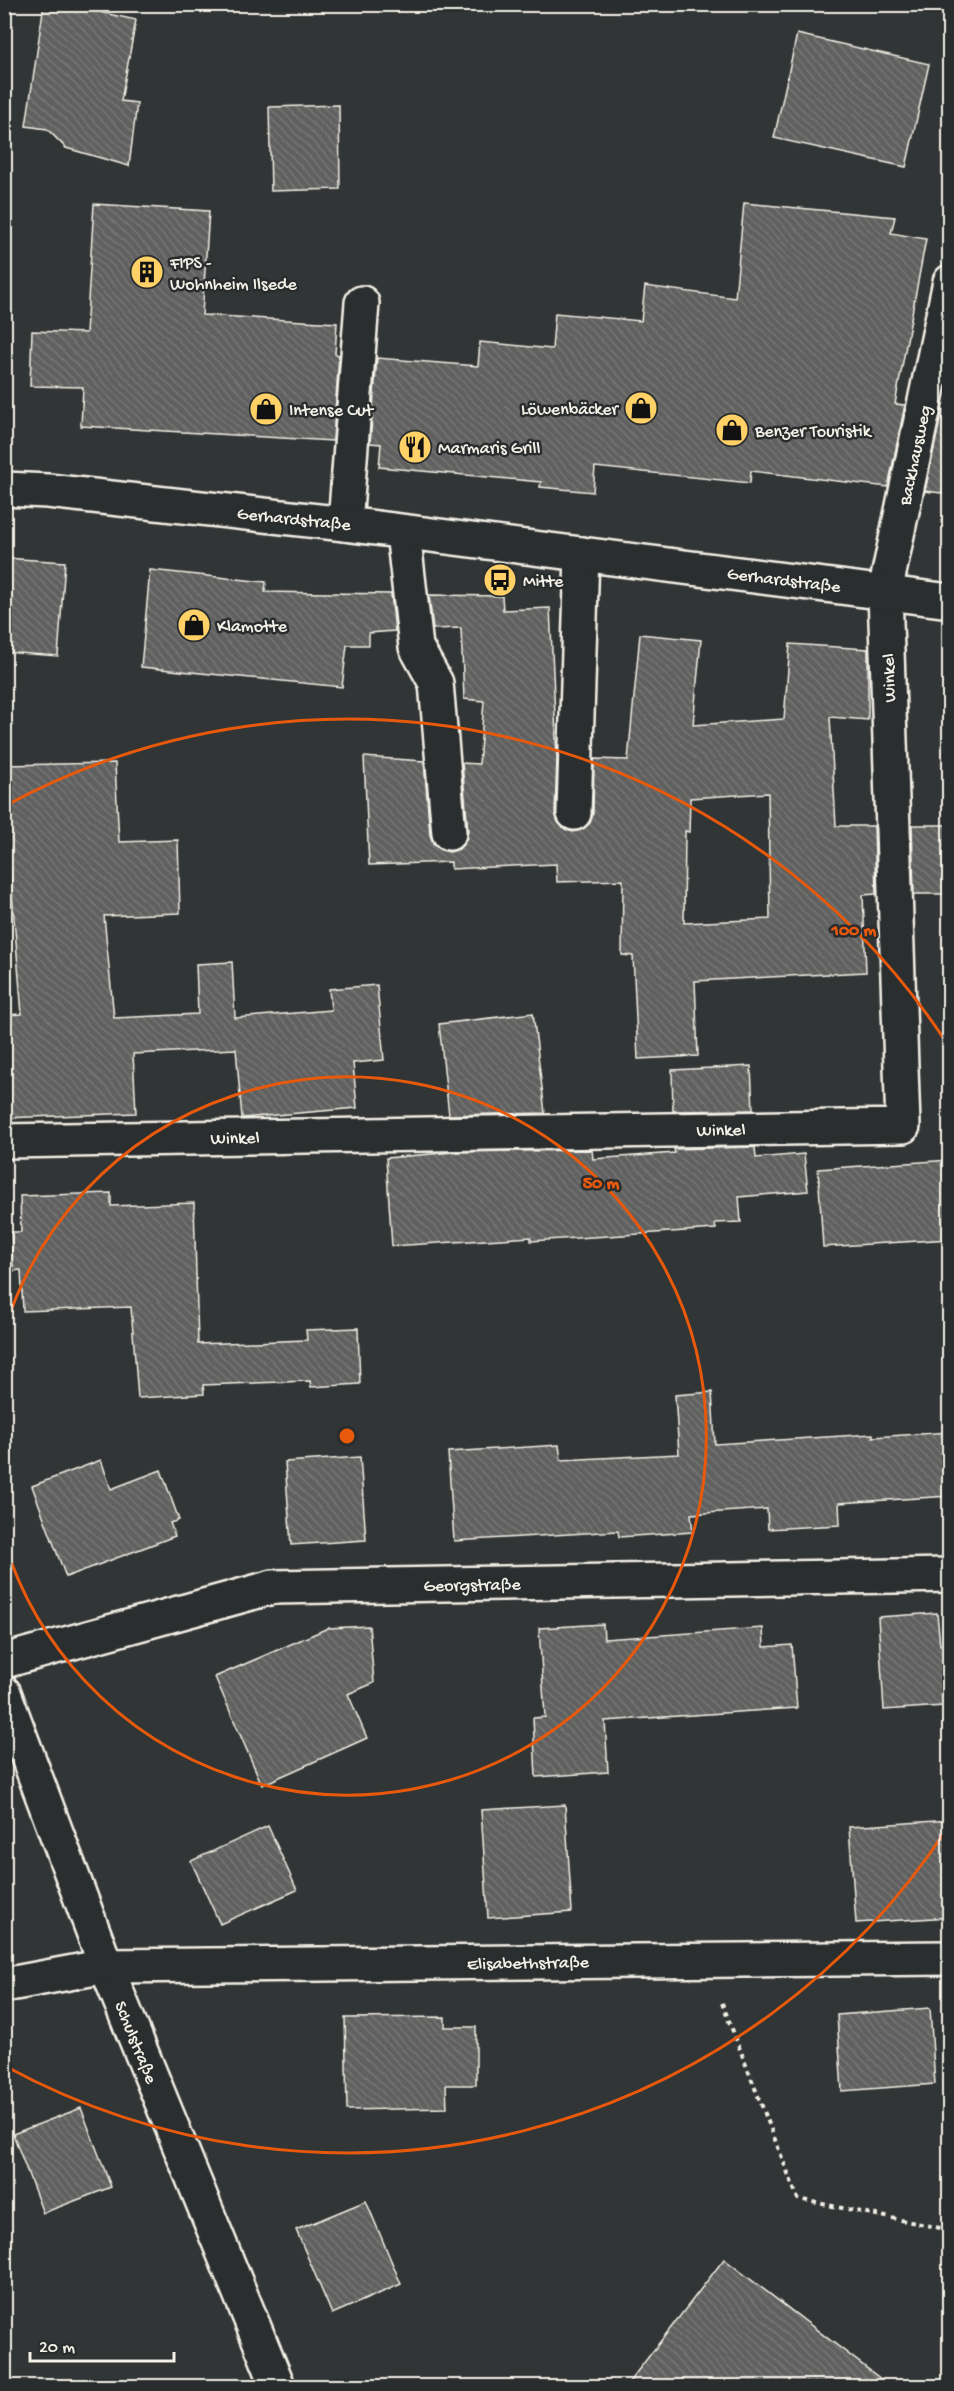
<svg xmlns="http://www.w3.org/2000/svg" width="954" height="2391" font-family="'Gochi Hand',sans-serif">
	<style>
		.building { fill: url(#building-back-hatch); stroke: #f4f1e8; stroke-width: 1.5; fill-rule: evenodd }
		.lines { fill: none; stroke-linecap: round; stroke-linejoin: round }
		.minor-casing { stroke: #f4f1e8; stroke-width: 38 }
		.major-casing { stroke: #f4f1e8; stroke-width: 38 }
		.path { stroke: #f4f1e8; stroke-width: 4; stroke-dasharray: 4.5 4.5; stroke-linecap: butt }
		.minor { stroke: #2a2d2e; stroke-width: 33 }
		.major { stroke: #2a2d2e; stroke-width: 33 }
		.ring { fill: none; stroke: #e8590c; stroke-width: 3 }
		.labels { text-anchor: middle; stroke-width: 5; stroke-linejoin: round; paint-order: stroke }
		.poi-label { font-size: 18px; fill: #f4f1e8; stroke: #2a2d2e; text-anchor: start }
		.street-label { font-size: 18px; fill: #f4f1e8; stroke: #2a2d2e }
		.centre { fill: #e8590c; stroke: #2a2d2e; stroke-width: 3 }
		.ring-label { font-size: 18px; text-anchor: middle; font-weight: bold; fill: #e8590c; stroke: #2a2d2e; stroke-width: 5; stroke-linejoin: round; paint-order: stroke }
	</style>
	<defs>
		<pattern id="building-back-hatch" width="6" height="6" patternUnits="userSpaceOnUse" patternTransform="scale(1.5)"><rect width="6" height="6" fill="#5f605f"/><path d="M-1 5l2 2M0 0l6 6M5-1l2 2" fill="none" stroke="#777776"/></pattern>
	</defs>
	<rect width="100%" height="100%" fill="#323535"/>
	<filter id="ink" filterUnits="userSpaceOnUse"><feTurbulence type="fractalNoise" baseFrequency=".0167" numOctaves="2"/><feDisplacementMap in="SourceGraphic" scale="12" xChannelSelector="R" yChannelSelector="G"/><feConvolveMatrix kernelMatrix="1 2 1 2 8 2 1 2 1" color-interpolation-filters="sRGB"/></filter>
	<g filter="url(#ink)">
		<g class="building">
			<path d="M 44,4 L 63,4 L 136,20 L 121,101 L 137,103 L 129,166 L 66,148 L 47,129 L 26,126 Z"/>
			<path d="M 797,34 L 929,64 L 906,167 L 774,138 Z"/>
			<path d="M 339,105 L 340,189 L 271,191 L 269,107 Z"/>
			<path d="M 744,203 L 895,217 L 891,233 L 926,239 L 895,404 L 905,405 L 888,487 L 751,471 L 750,483 L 595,467 L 593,492 L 540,487 L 541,482 L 379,467 L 381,444 L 370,443 L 377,358 L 478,366 L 480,342 L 552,349 L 555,313 L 641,321 L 645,286 L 735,298 Z"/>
			<path d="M 94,204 L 209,211 L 202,315 L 337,323 L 335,354 L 339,355 L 333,441 L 81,426 L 83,387 L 30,386 L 32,331 L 86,333 Z"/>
			<path d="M 942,410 L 950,411 L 950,494 L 925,491 Z"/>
			<path d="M 4,558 L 65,562 L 58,656 L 4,652 Z"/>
			<path d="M 150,570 L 266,582 L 265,592 L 391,594 L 395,631 L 369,633 L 369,645 L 347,645 L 342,687 L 141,667 Z"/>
			<path d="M 429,595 L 502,596 L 503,610 L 550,608 L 557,758 L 555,812 L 558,822 L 565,829 L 573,832 L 583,829 L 590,823 L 593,814 L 594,759 L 628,760 L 640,634 L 701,640 L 693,725 L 784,719 L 790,644 L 868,649 L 868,720 L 830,717 L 836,826 L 874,826 L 876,894 L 863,895 L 866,972 L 695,981 L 698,1056 L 638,1059 L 633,956 L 622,955 L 623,880 L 557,882 L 556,864 L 451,869 L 451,862 L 369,865 L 364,757 L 424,761 L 430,835 L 433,843 L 441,850 L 450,852 L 459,849 L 466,840 L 468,831 L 462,763 L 479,764 L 484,701 L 464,699 L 461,628 L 433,629 ZM 768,793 L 770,919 L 684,923 L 685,831 L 689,832 L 690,798 Z"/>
			<path d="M 115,763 L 119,842 L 178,840 L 180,913 L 104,916 L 114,1018 L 198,1014 L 196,964 L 232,962 L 235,1018 L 331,1010 L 329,989 L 377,985 L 384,1060 L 353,1063 L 357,1108 L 242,1118 L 236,1049 L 133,1054 L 136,1113 L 4,1118 L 4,1015 L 22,1014 L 10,870 L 4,869 L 4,765 Z"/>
			<path d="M 912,825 L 950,825 L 950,894 L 914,894 Z"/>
			<path d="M 533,1013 L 545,1113 L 449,1115 L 439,1024 Z"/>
			<path d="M 751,1066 L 753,1110 L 673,1111 L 672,1070 Z"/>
			<path d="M 755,1147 L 756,1158 L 804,1154 L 808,1191 L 739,1197 L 741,1222 L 715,1223 L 716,1229 L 531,1241 L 531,1237 L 392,1246 L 386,1158 L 454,1152 L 592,1150 L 593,1159 L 675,1153 L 674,1149 Z"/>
			<path d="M 950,1160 L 950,1239 L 823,1247 L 818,1169 Z"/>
			<path d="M 111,1193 L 111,1206 L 194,1203 L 198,1344 L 307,1340 L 306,1330 L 358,1328 L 360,1384 L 311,1387 L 310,1381 L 203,1385 L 204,1394 L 138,1398 L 131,1307 L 23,1311 L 21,1270 L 13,1271 L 11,1232 L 21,1232 L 20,1196 Z"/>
			<path d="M 712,1392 L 715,1444 L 873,1434 L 873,1437 L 950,1432 L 950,1496 L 839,1503 L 840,1525 L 768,1529 L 767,1509 L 691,1514 L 693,1532 L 619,1537 L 618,1531 L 454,1541 L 448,1452 L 559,1445 L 561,1460 L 679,1454 L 675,1395 Z"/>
			<path d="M 360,1457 L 366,1540 L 291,1545 L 285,1462 Z"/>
			<path d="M 101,1460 L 111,1489 L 161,1470 L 179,1520 L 170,1523 L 175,1536 L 66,1577 L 32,1486 Z"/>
			<path d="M 937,1613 L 940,1645 L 950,1644 L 950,1695 L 942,1695 L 943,1706 L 884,1710 L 878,1617 Z"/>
			<path d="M 603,1624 L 604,1639 L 763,1628 L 764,1647 L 792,1645 L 797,1708 L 605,1721 L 608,1772 L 536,1777 L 533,1718 L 545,1717 L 539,1628 Z"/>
			<path d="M 369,1626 L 374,1683 L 348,1694 L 367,1738 L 262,1785 L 215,1677 L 328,1628 Z"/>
			<path d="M 565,1805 L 572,1912 L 488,1918 L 481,1810 Z"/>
			<path d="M 950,1820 L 950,1917 L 856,1923 L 849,1827 Z"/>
			<path d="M 268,1826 L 297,1890 L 220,1924 L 191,1861 Z"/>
			<path d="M 930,2008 L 935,2084 L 842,2091 L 837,2015 Z"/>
			<path d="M 445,2017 L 445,2027 L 476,2027 L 476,2085 L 446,2085 L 447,2108 L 347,2110 L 345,2018 Z"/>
			<path d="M 81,2108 L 111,2187 L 43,2213 L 13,2134 Z"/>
			<path d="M 366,2201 L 401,2284 L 332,2314 L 296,2230 Z"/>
			<path d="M 724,2259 L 890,2386 L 626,2386 Z"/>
		</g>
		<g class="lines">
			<g class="minor-casing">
				<g id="minor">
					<path d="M 345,524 L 362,303"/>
					<path d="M 403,532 L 416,647 L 436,683 L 449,833"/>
					<path d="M 574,813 L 582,554"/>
					<path d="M 4,1141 L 903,1126 L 885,592 L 950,282"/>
					<path d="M 4,1661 L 273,1587 L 950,1575"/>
					<path d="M 4,1693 L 106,1966 L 278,2386"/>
					<path d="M 4,1985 L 106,1966 L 950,1958"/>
				</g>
			</g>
			<g class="major-casing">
				<path id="major" d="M 4,489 L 48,491 L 345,524 L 950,601"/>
			</g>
			<path class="path" d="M 722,2003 L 798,2199 L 950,2230"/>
			<use href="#minor" class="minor"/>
			<use href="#major" class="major"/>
		</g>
	</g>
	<g class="ring">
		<path d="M5 1328A359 359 0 1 1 5 1544"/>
		<path d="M948 1827A717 717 0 0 1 5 2066M5 806A717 717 0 0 1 948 1045"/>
	</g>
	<defs>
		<g id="building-disc" transform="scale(1.725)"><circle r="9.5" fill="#ffd166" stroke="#2a2d2e"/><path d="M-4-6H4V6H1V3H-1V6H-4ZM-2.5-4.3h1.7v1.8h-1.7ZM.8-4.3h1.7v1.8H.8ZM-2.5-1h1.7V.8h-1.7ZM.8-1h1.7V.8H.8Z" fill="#111"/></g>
		<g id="shop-disc" transform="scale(1.725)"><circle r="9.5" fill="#ffd166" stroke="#2a2d2e"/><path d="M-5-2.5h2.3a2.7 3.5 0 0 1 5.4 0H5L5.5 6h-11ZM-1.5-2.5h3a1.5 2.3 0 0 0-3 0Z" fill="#111"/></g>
		<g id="restaurant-disc" transform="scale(1.725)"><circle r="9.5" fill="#ffd166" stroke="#2a2d2e"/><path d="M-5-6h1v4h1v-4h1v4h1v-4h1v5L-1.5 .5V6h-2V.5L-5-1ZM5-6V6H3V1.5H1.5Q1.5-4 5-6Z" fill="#111"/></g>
		<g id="bus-disc" transform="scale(1.725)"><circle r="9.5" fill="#ffd166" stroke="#2a2d2e"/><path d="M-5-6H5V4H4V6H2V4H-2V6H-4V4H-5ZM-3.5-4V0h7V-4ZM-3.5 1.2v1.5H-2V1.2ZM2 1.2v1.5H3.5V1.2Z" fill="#111"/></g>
	</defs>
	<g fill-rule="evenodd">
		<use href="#building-disc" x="147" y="272"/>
		<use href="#shop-disc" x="641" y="408"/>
		<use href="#shop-disc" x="266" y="409"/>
		<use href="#shop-disc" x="732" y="430"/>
		<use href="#restaurant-disc" x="415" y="447"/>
		<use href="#bus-disc" x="500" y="580"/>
		<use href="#shop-disc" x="194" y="625"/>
	</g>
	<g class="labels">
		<g class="poi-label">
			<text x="170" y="268">FIPS -<tspan x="170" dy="21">Wohnheim Ilsede</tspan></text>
			<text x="618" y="414" text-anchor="end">Löwenbäcker</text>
			<text x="289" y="415">Intense Cut</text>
			<text x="755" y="436">Benzer Touristik</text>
			<text x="438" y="453">Marmaris Grill</text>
			<text x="523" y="586">Mitte</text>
			<text x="217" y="631">Klamotte</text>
		</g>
		<g class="street-label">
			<text transform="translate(914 455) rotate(-78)" y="6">Backhausweg</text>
			<text transform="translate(294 518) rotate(6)" y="6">Gerhardstraße</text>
			<text transform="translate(784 579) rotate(7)" y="6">Gerhardstraße</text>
			<text transform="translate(888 678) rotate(-92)" y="6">Winkel</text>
			<text transform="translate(721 1129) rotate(-1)" y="6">Winkel</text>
			<text transform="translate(235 1137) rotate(-1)" y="6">Winkel</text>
			<text transform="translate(472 1584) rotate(-1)" y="6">Georgstraße</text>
			<text transform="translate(528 1962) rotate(-1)" y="6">Elisabethstraße</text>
			<text transform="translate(137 2042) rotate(68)" y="6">Schulstraße</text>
		</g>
	</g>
	<circle cx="347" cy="1436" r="9" class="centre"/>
	<g class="ring-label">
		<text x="854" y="935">100 m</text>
		<text x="601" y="1188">50 m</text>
	</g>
	<rect width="954" height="2391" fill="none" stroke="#2a2d2e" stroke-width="24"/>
	<rect x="12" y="12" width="930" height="2367" fill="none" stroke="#f4f1e8" stroke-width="2" filter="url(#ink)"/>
	<path d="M30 2352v9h144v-9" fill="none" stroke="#f4f1e8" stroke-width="3"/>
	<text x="39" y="2352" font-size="18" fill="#f4f1e8" stroke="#2a2d2e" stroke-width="4.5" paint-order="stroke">20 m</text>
</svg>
